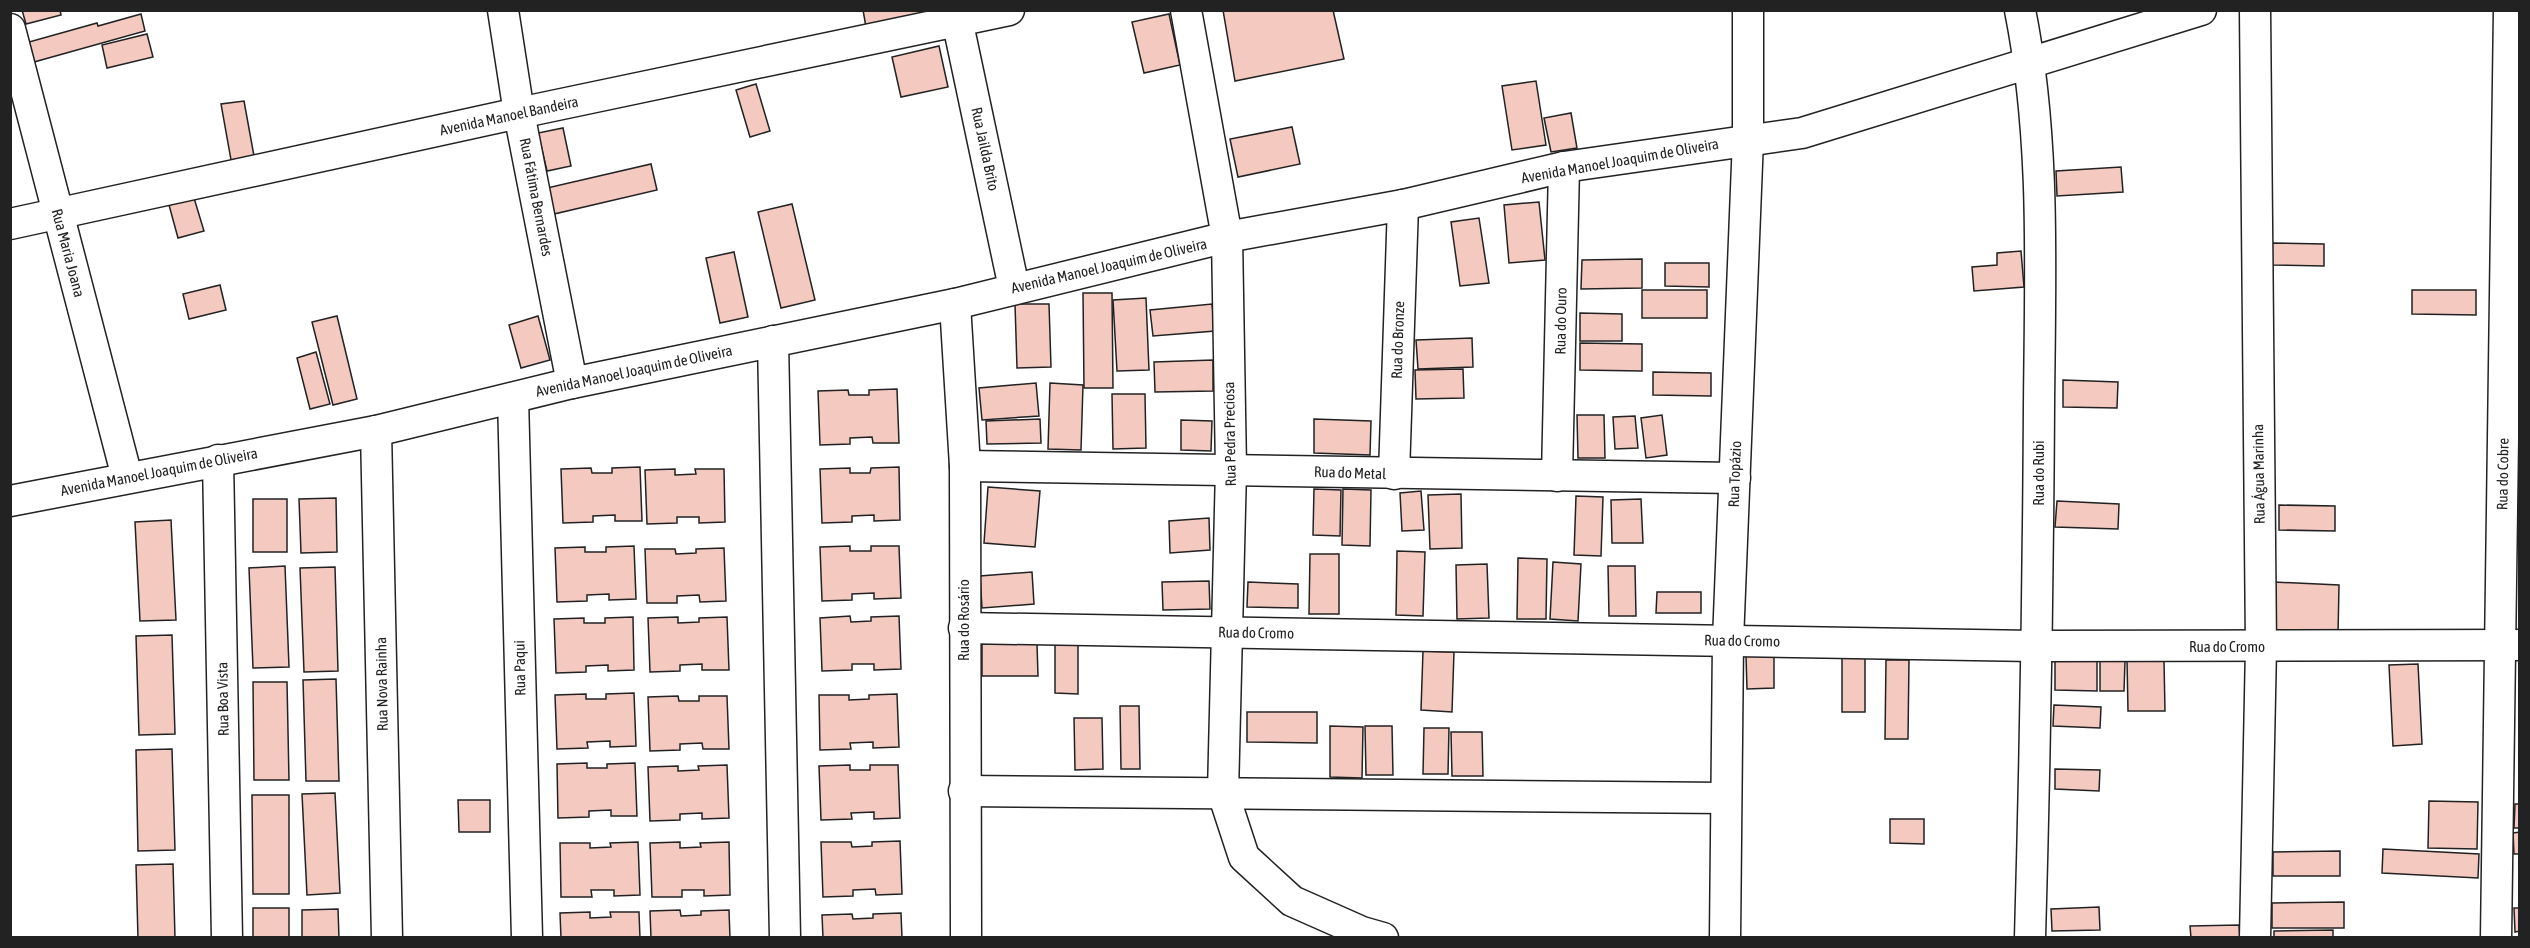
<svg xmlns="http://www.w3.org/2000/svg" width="2530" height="948" font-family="'Asap Condensed',sans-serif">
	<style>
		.building { fill: #f3c9c0; stroke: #222; stroke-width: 1.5 }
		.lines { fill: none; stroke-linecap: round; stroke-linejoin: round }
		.minor-casing { stroke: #222; stroke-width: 33 }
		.minor { stroke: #fff; stroke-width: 30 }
		.labels { text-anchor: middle; stroke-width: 4.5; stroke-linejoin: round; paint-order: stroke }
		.street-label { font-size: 15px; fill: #222; stroke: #fff }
	</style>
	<rect width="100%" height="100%" fill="#fff"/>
	<g class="building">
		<path d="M 22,10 L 60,10 L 61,15 L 26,24 Z"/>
		<path d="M 863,10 L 926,10 L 927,15 L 866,27 Z"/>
		<path d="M 1223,10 L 1333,10 L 1344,59 L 1235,81 Z"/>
		<path d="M 141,14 L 145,31 L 34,62 L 29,42 L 97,23 L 98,26 Z"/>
		<path d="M 1169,14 L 1180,65 L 1144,73 L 1132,22 Z"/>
		<path d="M 147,34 L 153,57 L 107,68 L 102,45 Z"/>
		<path d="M 939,46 L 948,87 L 901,97 L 892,57 Z"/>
		<path d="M 1536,81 L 1546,145 L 1512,150 L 1502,86 Z"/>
		<path d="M 756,84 L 770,131 L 750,137 L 736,90 Z"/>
		<path d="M 244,101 L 254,156 L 231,160 L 221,104 Z"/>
		<path d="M 1571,113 L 1577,148 L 1551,152 L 1544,118 Z"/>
		<path d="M 1292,127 L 1300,164 L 1238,177 L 1230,139 Z"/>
		<path d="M 563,128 L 571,166 L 547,171 L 538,133 Z"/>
		<path d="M 651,164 L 657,190 L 554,214 L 547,188 Z"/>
		<path d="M 2121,167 L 2123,192 L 2057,196 L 2056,171 Z"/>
		<path d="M 194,198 L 204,231 L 178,238 L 169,205 Z"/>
		<path d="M 1539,202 L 1545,260 L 1509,263 L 1504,205 Z"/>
		<path d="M 792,204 L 815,300 L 781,308 L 758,212 Z"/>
		<path d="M 1479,218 L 1489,283 L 1460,286 L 1451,222 Z"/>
		<path d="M 2272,243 L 2324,244 L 2324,266 L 2272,265 Z"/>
		<path d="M 2021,251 L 2024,287 L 1974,291 L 1972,267 L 1997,265 L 1997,253 Z"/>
		<path d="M 734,252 L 748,317 L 720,323 L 706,258 Z"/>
		<path d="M 1642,259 L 1642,288 L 1581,289 L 1582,260 Z"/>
		<path d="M 1665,263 L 1709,263 L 1709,287 L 1665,286 Z"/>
		<path d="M 220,285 L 226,310 L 189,319 L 183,294 Z"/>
		<rect x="1642" y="290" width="65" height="28"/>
		<path d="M 2412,290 L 2476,290 L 2476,315 L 2412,314 Z"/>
		<path d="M 1083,293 L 1112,293 L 1113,388 L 1084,388 Z"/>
		<path d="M 1146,298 L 1149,370 L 1117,371 L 1113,300 Z"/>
		<path d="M 1015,304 L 1049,304 L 1051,367 L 1017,368 Z"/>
		<path d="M 1212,304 L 1215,331 L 1153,336 L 1150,310 Z"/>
		<path d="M 1580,313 L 1622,314 L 1622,341 L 1580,341 Z"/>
		<path d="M 337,316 L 357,399 L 333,405 L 312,322 Z"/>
		<path d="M 538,316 L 550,360 L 521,368 L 509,325 Z"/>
		<path d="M 1472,338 L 1473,367 L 1418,369 L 1416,340 Z"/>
		<path d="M 1580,343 L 1642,344 L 1642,371 L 1580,370 Z"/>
		<path d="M 316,352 L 330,404 L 310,409 L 297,358 Z"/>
		<path d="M 1213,360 L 1213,391 L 1155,392 L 1154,362 Z"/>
		<path d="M 1463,369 L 1464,398 L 1416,399 L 1415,370 Z"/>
		<path d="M 1653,372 L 1711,373 L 1711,396 L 1653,395 Z"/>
		<path d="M 2063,380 L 2118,382 L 2117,408 L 2063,407 Z"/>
		<path d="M 1036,383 L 1039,416 L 982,420 L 979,388 Z"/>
		<path d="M 1050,383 L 1083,385 L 1081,450 L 1048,449 Z"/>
		<path d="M 897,389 L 899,443 L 873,443 L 872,437 L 850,438 L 850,444 L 820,445 L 818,391 L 848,390 L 849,395 L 869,395 L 869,390 Z"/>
		<path d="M 1112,394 L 1145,394 L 1146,448 L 1113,449 Z"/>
		<path d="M 1577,415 L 1604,415 L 1605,458 L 1578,458 Z"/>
		<path d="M 1662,415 L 1667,455 L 1646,458 L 1641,418 Z"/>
		<path d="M 1635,416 L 1638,448 L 1615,449 L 1613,417 Z"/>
		<path d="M 1040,419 L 1041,443 L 987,444 L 986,421 Z"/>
		<path d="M 1314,419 L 1371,421 L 1370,455 L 1314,453 Z"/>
		<path d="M 1181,420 L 1212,421 L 1211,451 L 1181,450 Z"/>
		<path d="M 640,467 L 642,521 L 615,521 L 615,515 L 593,516 L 593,522 L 563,523 L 561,469 L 591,468 L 592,473 L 612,473 L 612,468 Z"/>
		<path d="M 899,467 L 900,520 L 874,521 L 874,515 L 852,516 L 852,522 L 822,523 L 820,469 L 850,468 L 850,473 L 870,473 L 871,468 Z"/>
		<path d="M 675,469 L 675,475 L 696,474 L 695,469 L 724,469 L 725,522 L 699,523 L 699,517 L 677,517 L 677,523 L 647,524 L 645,470 Z"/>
		<path d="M 988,487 L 1040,491 L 1035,547 L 984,543 Z"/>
		<path d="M 1314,489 L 1341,490 L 1340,536 L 1313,535 Z"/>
		<path d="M 1343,489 L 1371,490 L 1370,546 L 1342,545 Z"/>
		<path d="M 1421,491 L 1424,530 L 1402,531 L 1400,493 Z"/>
		<path d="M 1461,494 L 1462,548 L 1430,549 L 1428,495 Z"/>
		<path d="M 1576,496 L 1603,497 L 1601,556 L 1574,555 Z"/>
		<path d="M 336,498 L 337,552 L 301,553 L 299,499 Z"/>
		<rect x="253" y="499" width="34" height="53"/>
		<path d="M 1641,499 L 1643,543 L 1612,543 L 1611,500 Z"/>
		<path d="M 2057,501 L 2119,504 L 2118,529 L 2055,527 Z"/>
		<path d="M 2279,505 L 2335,506 L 2335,531 L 2279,530 Z"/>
		<path d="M 1209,518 L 1210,550 L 1170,553 L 1169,521 Z"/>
		<path d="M 171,520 L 176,620 L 140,621 L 135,522 Z"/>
		<path d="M 634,546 L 636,599 L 609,600 L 609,594 L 587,595 L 587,601 L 557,602 L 555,548 L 585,547 L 585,552 L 606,552 L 606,547 Z"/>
		<path d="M 850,546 L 850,551 L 871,551 L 871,546 L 899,546 L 901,598 L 874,599 L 874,593 L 852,594 L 852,600 L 822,601 L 820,547 Z"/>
		<path d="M 724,548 L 726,601 L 700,602 L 699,595 L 677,596 L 677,603 L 647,603 L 645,549 L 675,549 L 676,554 L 696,553 L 696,549 Z"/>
		<path d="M 1397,551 L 1425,552 L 1423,616 L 1396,615 Z"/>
		<path d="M 1310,554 L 1339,554 L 1339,614 L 1309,614 Z"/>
		<path d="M 1518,558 L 1547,559 L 1546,619 L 1517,619 Z"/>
		<path d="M 1553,562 L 1581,564 L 1578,621 L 1550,619 Z"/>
		<path d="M 1487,564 L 1489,618 L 1457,619 L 1456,565 Z"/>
		<path d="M 285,566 L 289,667 L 253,668 L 249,568 Z"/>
		<path d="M 1608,566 L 1635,566 L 1636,616 L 1609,616 Z"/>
		<path d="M 335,567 L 338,671 L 304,672 L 300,568 Z"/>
		<path d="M 1032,572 L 1034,604 L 982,608 L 980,576 Z"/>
		<path d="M 1209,581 L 1210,609 L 1163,610 L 1162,582 Z"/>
		<path d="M 1248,582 L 1298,584 L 1298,608 L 1247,607 Z"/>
		<path d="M 2274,582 L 2339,585 L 2338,635 L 2272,633 Z"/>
		<path d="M 1657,592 L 1701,592 L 1701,613 L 1656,613 Z"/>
		<path d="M 850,616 L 851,622 L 871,621 L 871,617 L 899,616 L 901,669 L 874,670 L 874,664 L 852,664 L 852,670 L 822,671 L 820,618 Z"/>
		<path d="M 633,617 L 634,670 L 608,671 L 608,665 L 586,666 L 586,672 L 556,673 L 554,619 L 584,618 L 584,623 L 605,623 L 605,618 Z"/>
		<path d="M 678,617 L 678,623 L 699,622 L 699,618 L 727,617 L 729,670 L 702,670 L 702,664 L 680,665 L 680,671 L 650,672 L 648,618 Z"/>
		<path d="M 172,635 L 175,734 L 139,735 L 136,636 Z"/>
		<path d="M 982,644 L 1037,644 L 1038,676 L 982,676 Z"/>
		<path d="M 1055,645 L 1078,645 L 1078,694 L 1055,693 Z"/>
		<path d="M 1423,651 L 1454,652 L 1452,712 L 1421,710 Z"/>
		<path d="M 1774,655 L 1774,688 L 1747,689 L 1746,656 Z"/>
		<rect x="1842" y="658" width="23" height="54"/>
		<path d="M 2055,659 L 2097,660 L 2097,691 L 2055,690 Z"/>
		<path d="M 1886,660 L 1909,660 L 1908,739 L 1885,739 Z"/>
		<path d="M 2100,660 L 2125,661 L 2124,691 L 2100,691 Z"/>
		<path d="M 2127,660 L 2164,661 L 2165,711 L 2128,711 Z"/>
		<path d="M 2418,664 L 2422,744 L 2393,746 L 2389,665 Z"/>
		<path d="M 336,679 L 339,781 L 306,781 L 303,680 Z"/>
		<path d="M 253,682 L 287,682 L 289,780 L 254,780 Z"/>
		<path d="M 634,693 L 636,746 L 610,747 L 610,741 L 587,742 L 588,748 L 557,749 L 555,695 L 586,694 L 586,699 L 606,699 L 606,694 Z"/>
		<path d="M 897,694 L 899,747 L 873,748 L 873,742 L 850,743 L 851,749 L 820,750 L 819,695 L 849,695 L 849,700 L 869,699 L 869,695 Z"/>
		<path d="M 678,696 L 679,701 L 699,701 L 699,696 L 727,696 L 729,749 L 703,749 L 702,743 L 680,744 L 680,750 L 650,751 L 648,697 Z"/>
		<path d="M 2054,705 L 2101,707 L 2100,728 L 2053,726 Z"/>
		<path d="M 1120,706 L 1139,706 L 1140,769 L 1121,769 Z"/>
		<path d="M 1247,712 L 1317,712 L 1317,743 L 1247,742 Z"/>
		<path d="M 1074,718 L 1102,718 L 1103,769 L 1075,770 Z"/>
		<path d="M 1330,726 L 1363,727 L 1362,778 L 1330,777 Z"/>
		<path d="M 1365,726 L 1392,726 L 1393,775 L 1366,775 Z"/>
		<path d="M 1424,728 L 1449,728 L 1448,774 L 1423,774 Z"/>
		<path d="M 1451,732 L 1482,732 L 1483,776 L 1452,776 Z"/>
		<path d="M 172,749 L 175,850 L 138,851 L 136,750 Z"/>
		<path d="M 587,763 L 587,768 L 607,768 L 607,764 L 635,763 L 637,816 L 611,816 L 611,810 L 589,811 L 589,817 L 558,818 L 557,764 Z"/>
		<path d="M 727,765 L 729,818 L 702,819 L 702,813 L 680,814 L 680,820 L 650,821 L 648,767 L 678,766 L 678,771 L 699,770 L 698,766 Z"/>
		<path d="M 850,765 L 850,770 L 870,770 L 870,765 L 898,765 L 900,818 L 874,819 L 874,812 L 851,813 L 852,819 L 821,820 L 819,766 Z"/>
		<path d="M 2055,769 L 2100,770 L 2099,791 L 2055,789 Z"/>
		<path d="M 335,793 L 340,893 L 307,895 L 302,794 Z"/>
		<path d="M 252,795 L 289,795 L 289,894 L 253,894 Z"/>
		<path d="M 458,800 L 490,800 L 490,832 L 459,832 Z"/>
		<path d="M 2429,801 L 2478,802 L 2477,849 L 2428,848 Z"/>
		<path d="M 2515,804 L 2520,804 L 2520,828 L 2514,828 Z"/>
		<path d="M 1890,819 L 1924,819 L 1924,844 L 1890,843 Z"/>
		<path d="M 2520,832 L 2520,854 L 2514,854 L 2513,833 Z"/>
		<path d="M 900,841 L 902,894 L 876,895 L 875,889 L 853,890 L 853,896 L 823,897 L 821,842 L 851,842 L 852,847 L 872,846 L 872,842 Z"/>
		<path d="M 638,842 L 640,895 L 614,896 L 614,890 L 591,890 L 592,897 L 561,897 L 560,843 L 590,843 L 590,848 L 611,847 L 610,843 Z"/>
		<path d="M 680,842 L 680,848 L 701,847 L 700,843 L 729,842 L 730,895 L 704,896 L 704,890 L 682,890 L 682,897 L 652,897 L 650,843 Z"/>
		<path d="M 2383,849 L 2479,854 L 2478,878 L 2382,873 Z"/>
		<path d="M 2340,851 L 2340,876 L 2273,876 L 2273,852 Z"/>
		<path d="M 173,864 L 175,938 L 138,938 L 136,865 Z"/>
		<path d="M 2344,902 L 2344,928 L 2272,928 L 2272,903 Z"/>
		<path d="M 2099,907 L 2100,930 L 2052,931 L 2051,909 Z"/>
		<rect x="253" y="908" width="36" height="30"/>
		<path d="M 2514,908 L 2520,908 L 2520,931 L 2515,932 Z"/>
		<path d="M 338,909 L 339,938 L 302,938 L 302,910 Z"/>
		<path d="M 680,910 L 681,916 L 701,915 L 701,911 L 729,910 L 730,938 L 651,938 L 650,911 Z"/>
		<path d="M 590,912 L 590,918 L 611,917 L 610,912 L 639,912 L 640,938 L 561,938 L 560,913 Z"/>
		<path d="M 901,913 L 902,938 L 823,938 L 822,915 L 852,914 L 853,919 L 873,918 L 873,914 Z"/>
		<path d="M 2239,925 L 2240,938 L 2191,938 L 2190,926 Z"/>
		<path d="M 2333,930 L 2333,938 L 2274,938 L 2274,931 Z"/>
	</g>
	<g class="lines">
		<g class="minor-casing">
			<g id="minor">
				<path d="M 503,10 L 519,113 L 572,383"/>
				<path d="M 955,10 L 1014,288"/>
				<path d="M 1186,10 L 1227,237 L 1231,469 L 1223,793 L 1244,857 L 1292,901 L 1362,932 L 1383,938"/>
				<path d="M 2020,10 C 2046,140 2040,275 2039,406 C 2038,583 2035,760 2030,938"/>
				<path d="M 2255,10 L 2261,647 L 2255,938"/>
				<path d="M 10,29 L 127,477"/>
				<path d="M 10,224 L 519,113 L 1009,10"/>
				<path d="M 955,304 L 965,466 L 966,938"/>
				<path d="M 773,341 L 785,938"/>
				<path d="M 513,398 L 527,938"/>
				<path d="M 376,431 L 387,938"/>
				<path d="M 218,460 L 227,938"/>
				<path d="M 965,466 L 1735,478"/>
				<path d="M 1394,474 L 1403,205"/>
				<path d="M 1557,476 L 1564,167"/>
				<path d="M 10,501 L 376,431 L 572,383 L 955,304 L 1227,237 L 1403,205 L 1564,167 L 1802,133 L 2201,10"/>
				<path d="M 964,628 L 2037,646 L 2520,645"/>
				<path d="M 964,791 L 1725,798"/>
				<path d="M 1725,938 L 1728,641 L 1748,139 L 1748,10"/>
				<path d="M 2496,938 L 2509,10"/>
			</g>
		</g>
		<use href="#minor" class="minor"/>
	</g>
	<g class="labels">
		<g class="street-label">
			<text transform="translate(509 116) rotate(-12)" y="5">Avenida Manoel Bandeira</text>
			<text transform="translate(985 149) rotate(78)" y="5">Rua Jailda Brito</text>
			<text transform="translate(1620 161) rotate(-10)" y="5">Avenida Manoel Joaquim de Oliveira</text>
			<text transform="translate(536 197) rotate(79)" y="5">Rua Fátima Bernardes</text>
			<text transform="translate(68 253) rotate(75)" y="5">Rua Maria Joana</text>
			<text transform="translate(1109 266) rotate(-13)" y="5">Avenida Manoel Joaquim de Oliveira</text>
			<text transform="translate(1561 321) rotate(-89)" y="5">Rua do Ouro</text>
			<text transform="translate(1398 340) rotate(-88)" y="5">Rua do Bronze</text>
			<text transform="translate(634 371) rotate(-12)" y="5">Avenida Manoel Joaquim de Oliveira</text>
			<text transform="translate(1230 434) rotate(-91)" y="5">Rua Pedra Preciosa</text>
			<text transform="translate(159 472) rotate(-11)" y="5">Avenida Manoel Joaquim de Oliveira</text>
			<text transform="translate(1350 473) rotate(2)" y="5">Rua do Metal</text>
			<text transform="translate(2039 473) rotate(-90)" y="5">Rua do Rubi</text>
			<text transform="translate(1735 474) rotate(-88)" y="5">Rua Topázio</text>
			<text transform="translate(2259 474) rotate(-91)" y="5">Rua Água Marinha</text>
			<text transform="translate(2503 474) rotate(-89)" y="5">Rua do Cobre</text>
			<text transform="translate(964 620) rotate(-90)" y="5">Rua do Rosário</text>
			<text transform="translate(1256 633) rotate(1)" y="5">Rua do Cromo</text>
			<text transform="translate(1742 641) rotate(1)" y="5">Rua do Cromo</text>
			<text x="2227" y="652">Rua do Cromo</text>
			<text transform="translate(520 668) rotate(-91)" y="5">Rua Paqui</text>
			<text transform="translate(382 684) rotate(-91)" y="5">Rua Nova Rainha</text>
			<text transform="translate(223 699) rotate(-91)" y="5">Rua Boa Vista</text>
		</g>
	</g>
	<rect width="2530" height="948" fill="none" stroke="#222222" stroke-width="24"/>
</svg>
